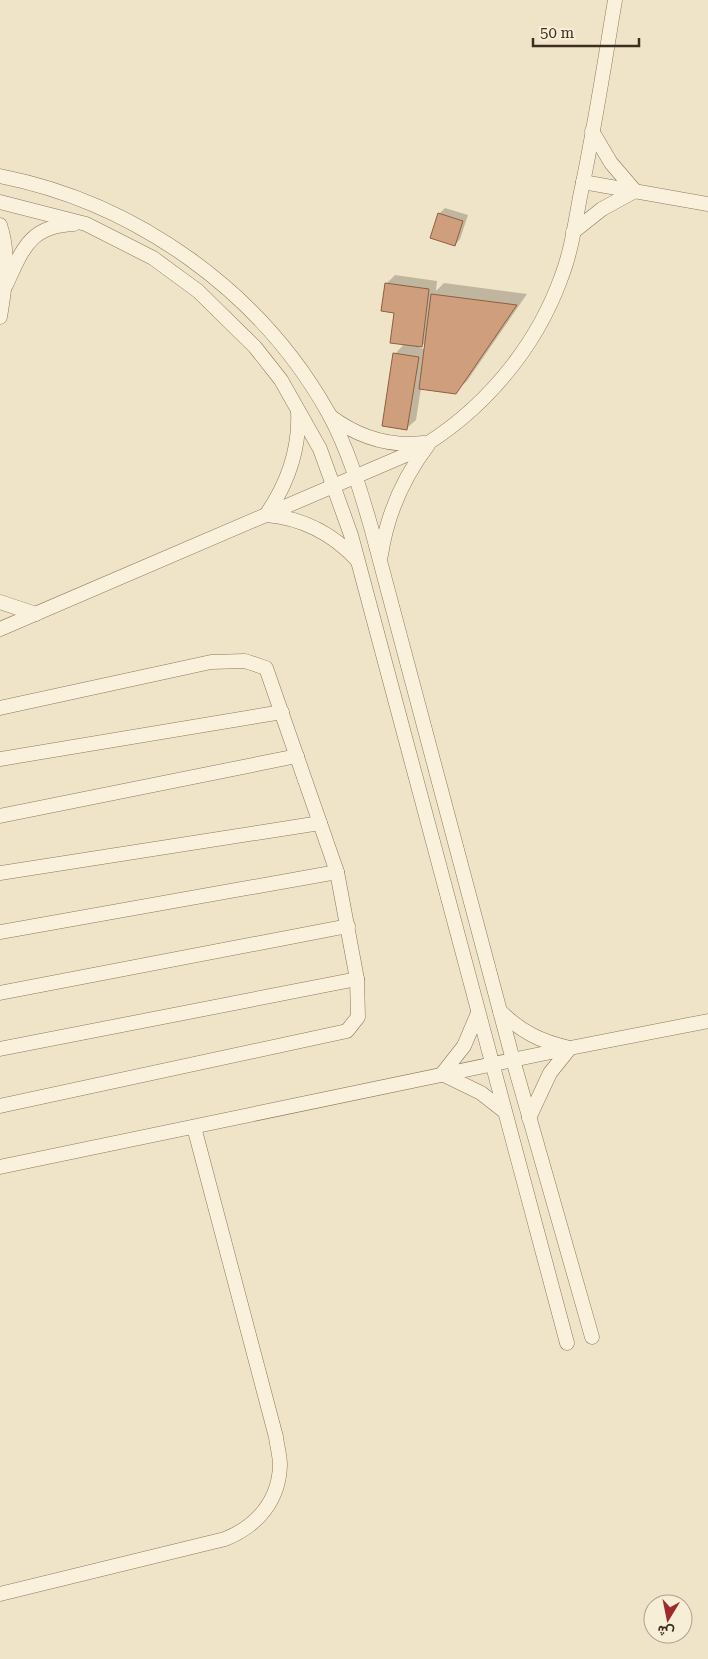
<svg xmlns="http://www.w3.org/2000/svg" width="708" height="1659" font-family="'Roboto Serif',Vazirmatn,serif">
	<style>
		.shadow { fill: #0003; fill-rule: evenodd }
		.building { fill: #cf9f7d; stroke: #8d5f41 }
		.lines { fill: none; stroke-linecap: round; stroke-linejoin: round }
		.minor-casing { stroke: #8d765c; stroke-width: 15 }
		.minor { stroke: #faf1dc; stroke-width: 14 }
	</style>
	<rect width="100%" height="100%" fill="#f0e4c8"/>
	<g class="shadow">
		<path d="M 445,208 L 468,215 L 460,239 L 455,245 L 439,214 Z"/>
		<path d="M 395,275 L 437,281 L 436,291 L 444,283 L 527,294 L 467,381 L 455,392 L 421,388 L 416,420 L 407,428 L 395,354 L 405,343 L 386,284 ZM 427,341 L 426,349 L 419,348 Z"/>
	</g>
	<g class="building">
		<path d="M 438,213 L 463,221 L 455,246 L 430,238 Z"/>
		<path d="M 385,283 L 429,289 L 422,347 L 390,343 L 394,313 L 381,311 Z"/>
		<path d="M 431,294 L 517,305 L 456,394 L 419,389 Z"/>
		<path d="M 393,353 L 419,357 L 407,430 L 382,426 Z"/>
	</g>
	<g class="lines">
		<g class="minor-casing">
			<g id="minor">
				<path d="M 0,176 C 137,203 261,292 329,414 C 348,449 360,489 371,527 L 513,1060 L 592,1337"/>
				<path d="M 583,182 L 708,204"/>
				<path d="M 0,202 L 86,224 L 153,258 L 198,291 L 255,347 L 281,380 L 320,449 L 351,535 L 567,1343"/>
				<path d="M 0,225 C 10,255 5,287 0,317"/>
				<path d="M 573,232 L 602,209 L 635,191 L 611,163 L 592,131"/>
				<path d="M 6,285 C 23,249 29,226 74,224"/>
				<path d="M 298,411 C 300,449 288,483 266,515 C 303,518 332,533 357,560"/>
				<path d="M 330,416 C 358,437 389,447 424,443"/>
				<path d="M 381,555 C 387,515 403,478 428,445"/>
				<path d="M 0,602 L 36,614"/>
				<path d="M 0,629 L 415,451 C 481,413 535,350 561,278 C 571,253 575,224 580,197 C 594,132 604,66 615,0"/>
				<path d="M 0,708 L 211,662 L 245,661 L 266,668 L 337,872 L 357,979 L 358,1017 L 347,1031 L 0,1106"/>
				<path d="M 0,759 L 282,712"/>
				<path d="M 0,816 L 297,756"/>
				<path d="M 0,873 L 320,823"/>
				<path d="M 0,932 L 337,872"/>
				<path d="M 0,993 L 348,926"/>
				<path d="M 500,1011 C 520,1031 541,1042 570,1048 L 550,1073 L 529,1118"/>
				<path d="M 478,1013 L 464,1046 L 442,1074 L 481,1093 L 504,1111"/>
				<path d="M 0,1049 L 357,979"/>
				<path d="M 0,1167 L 570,1048 L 708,1021"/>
				<path d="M 0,1594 L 225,1539 C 257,1526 279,1501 280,1465 C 280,1456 277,1446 276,1437 L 194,1127"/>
			</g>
		</g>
		<use href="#minor" class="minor"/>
	</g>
	<g transform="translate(668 1619) rotate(190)"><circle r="24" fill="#f7eed8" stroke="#ada18e"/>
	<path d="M0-4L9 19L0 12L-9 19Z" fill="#9e2a2b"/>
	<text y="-8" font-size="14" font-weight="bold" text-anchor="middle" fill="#3d2e20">ش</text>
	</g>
	<path d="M533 38v8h106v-8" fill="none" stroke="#3d2e20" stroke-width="2.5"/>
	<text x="540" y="38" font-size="15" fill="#3d2e20" stroke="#f7eed8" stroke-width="4" paint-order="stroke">50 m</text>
</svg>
